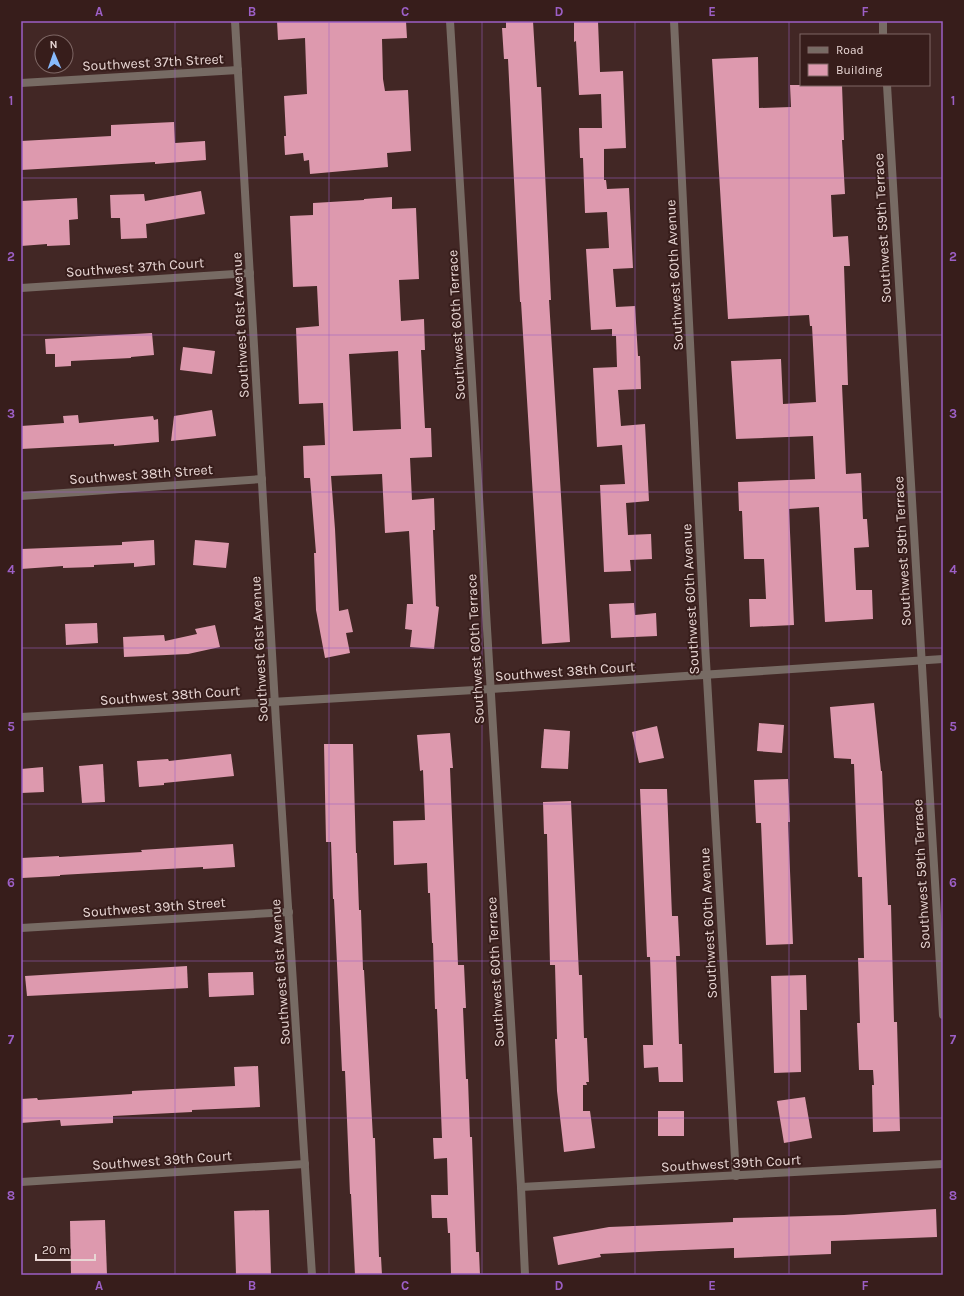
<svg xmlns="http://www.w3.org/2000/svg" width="964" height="1296" font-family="Karla,sans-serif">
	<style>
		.building { fill: #dd99ae; fill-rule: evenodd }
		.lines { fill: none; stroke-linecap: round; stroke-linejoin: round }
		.street { stroke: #776b64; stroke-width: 8 }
		.grid { fill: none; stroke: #9c5fc5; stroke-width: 1; stroke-opacity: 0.55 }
		.labels { text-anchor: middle; stroke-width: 4; stroke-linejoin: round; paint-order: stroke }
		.street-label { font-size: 14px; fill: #e8d6d4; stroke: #371d1b }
		.neatline { fill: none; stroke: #9c5fc5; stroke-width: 1.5 }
		.grid-label { font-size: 13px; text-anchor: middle; font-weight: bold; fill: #9c5fc5 }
	</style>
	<rect width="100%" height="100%" fill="#422725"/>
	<g class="building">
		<path d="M 277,21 L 406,21 L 407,38 L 382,39 L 383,79 L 385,91 L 408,90 L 411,151 L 387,153 L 388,167 L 310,174 L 309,160 L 304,161 L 303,153 L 285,155 L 284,136 L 286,136 L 284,96 L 307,94 L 305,38 L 278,40 Z"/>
		<path d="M 506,21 L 533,21 L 537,87 L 541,87 L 551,300 L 549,300 L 570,642 L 542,644 L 521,302 L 520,302 L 508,59 L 504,59 L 502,28 L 506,28 Z"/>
		<path d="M 574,21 L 598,21 L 600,72 L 623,71 L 626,148 L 604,149 L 604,180 L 606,180 L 607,189 L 629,188 L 633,268 L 613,269 L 616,307 L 635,306 L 638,356 L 640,356 L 641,389 L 618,390 L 621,426 L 645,424 L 649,501 L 626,503 L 628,535 L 651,534 L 652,559 L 630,560 L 631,571 L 604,572 L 600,485 L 625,484 L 622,445 L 597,447 L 593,368 L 617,367 L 616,336 L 612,336 L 612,329 L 591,330 L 586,249 L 609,248 L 607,212 L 585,213 L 583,158 L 580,158 L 579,128 L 602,128 L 601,94 L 579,95 L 576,41 L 574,42 Z"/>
		<path d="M 758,57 L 759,108 L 791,107 L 790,85 L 842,85 L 844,140 L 842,140 L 845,194 L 831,195 L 833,237 L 848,236 L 850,266 L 844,266 L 848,385 L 842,385 L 846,474 L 861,473 L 863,519 L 867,519 L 869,547 L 854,548 L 856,590 L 872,590 L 873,619 L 825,622 L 819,507 L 789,509 L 794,625 L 750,627 L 749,599 L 766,599 L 764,559 L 744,559 L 742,511 L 739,511 L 738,482 L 815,479 L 813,436 L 736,439 L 731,361 L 781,359 L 783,404 L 816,402 L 812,326 L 810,326 L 809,315 L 728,319 L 712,59 Z"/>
		<path d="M 174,122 L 175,143 L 205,141 L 206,160 L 155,164 L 155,162 L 21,170 L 21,141 L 111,136 L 111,125 Z"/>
		<path d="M 201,191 L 205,214 L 146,224 L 147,238 L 121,239 L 120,218 L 111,218 L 110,195 L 144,194 L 145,201 Z"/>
		<path d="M 392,197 L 392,209 L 416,208 L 419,279 L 399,280 L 401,321 L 424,319 L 425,350 L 421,350 L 425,428 L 431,428 L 432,457 L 410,458 L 412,500 L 434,498 L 435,530 L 433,530 L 436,606 L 439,607 L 434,649 L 410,647 L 412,630 L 405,629 L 407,604 L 413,604 L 409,531 L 385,533 L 382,474 L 331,476 L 335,529 L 339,611 L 348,609 L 353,632 L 346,633 L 350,653 L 325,658 L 316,610 L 314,553 L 316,553 L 310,478 L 304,478 L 303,446 L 325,445 L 323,403 L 299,404 L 296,328 L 319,326 L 317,286 L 293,287 L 290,216 L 313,215 L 313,203 L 364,200 L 364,199 ZM 398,351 L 401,429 L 353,431 L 349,354 Z"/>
		<path d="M 77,198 L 78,219 L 69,220 L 70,245 L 47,246 L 47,244 L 21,246 L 21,201 Z"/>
		<path d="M 152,333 L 154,355 L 131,357 L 131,358 L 71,361 L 71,366 L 55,367 L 55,354 L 46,354 L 45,339 Z"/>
		<path d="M 183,347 L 215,351 L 212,374 L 180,370 Z"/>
		<path d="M 212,410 L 216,436 L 171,441 L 174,416 Z"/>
		<path d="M 78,415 L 79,423 L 153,416 L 154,420 L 158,419 L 159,442 L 114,446 L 114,444 L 21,449 L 21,426 L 64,423 L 63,416 Z"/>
		<path d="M 154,540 L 155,565 L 134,567 L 134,563 L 94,565 L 94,567 L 63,568 L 63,566 L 21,569 L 21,549 L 122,545 L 122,542 Z"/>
		<path d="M 195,540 L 229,543 L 226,568 L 193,565 Z"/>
		<path d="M 634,603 L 635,615 L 656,613 L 657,636 L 611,638 L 609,604 Z"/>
		<path d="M 97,623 L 98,643 L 66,645 L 65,624 Z"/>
		<path d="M 215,625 L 220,647 L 188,654 L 124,657 L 123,637 L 164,635 L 165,641 L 197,634 L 195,629 Z"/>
		<path d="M 874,703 L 881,771 L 882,771 L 888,905 L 891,905 L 894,1022 L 897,1022 L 900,1131 L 873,1132 L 872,1085 L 874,1085 L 873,1070 L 859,1070 L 857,1023 L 860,1023 L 858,958 L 864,958 L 862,877 L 858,877 L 854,764 L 851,764 L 851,759 L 834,758 L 830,707 Z"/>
		<path d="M 759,723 L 784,725 L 782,753 L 757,751 Z"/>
		<path d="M 657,726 L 664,758 L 639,763 L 632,732 Z"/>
		<path d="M 544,729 L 570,731 L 568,769 L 541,768 Z"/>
		<path d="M 450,733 L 453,768 L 450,768 L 458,965 L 464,965 L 466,1008 L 463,1008 L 466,1079 L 468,1079 L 470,1137 L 472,1137 L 476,1252 L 479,1252 L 480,1275 L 451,1275 L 450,1233 L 448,1233 L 447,1218 L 432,1218 L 431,1195 L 448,1195 L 447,1158 L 434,1159 L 433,1138 L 442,1138 L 437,1009 L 435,1009 L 433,943 L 432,943 L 430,893 L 428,893 L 427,863 L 394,865 L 393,821 L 425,820 L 423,770 L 420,771 L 417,735 Z"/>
		<path d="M 324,744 L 353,744 L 356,853 L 357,853 L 359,910 L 361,910 L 363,970 L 364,970 L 373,1138 L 375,1138 L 379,1257 L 381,1257 L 382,1275 L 355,1275 L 351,1194 L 350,1194 L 345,1071 L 342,1071 L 334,899 L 333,899 L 331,842 L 326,842 Z"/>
		<path d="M 231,754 L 234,776 L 164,783 L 164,785 L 139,787 L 137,761 L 168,759 L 169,761 Z"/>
		<path d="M 103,764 L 105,802 L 82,803 L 79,766 Z"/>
		<path d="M 43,767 L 44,792 L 21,793 L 21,769 Z"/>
		<path d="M 788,779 L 790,822 L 788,822 L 793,944 L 766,945 L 761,823 L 756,823 L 754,780 Z"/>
		<path d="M 640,789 L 667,789 L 672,916 L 678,916 L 680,956 L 676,956 L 679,1044 L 682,1044 L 683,1082 L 659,1082 L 658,1067 L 644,1068 L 643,1045 L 653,1045 L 650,957 L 647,957 Z"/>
		<path d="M 571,801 L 579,975 L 582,975 L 584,1038 L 587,1038 L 589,1082 L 586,1082 L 587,1085 L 583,1085 L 583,1111 L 590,1111 L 595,1148 L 564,1152 L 557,1091 L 555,1039 L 557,1039 L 555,965 L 550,965 L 547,834 L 544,834 L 543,802 Z"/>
		<path d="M 233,844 L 235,867 L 203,869 L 203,867 L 60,875 L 60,876 L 22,878 L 21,858 L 59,856 L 59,857 L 142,852 L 141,850 Z"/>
		<path d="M 187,966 L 188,988 L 27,996 L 25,976 Z"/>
		<path d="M 253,972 L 254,995 L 209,997 L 208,973 Z"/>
		<path d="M 806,975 L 807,1010 L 800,1010 L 801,1072 L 774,1073 L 771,976 Z"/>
		<path d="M 258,1066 L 260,1107 L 192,1110 L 192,1112 L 113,1116 L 113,1123 L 61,1126 L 60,1120 L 21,1123 L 21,1099 L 37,1098 L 38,1100 L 132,1094 L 132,1091 L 235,1086 L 234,1067 Z"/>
		<path d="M 805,1097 L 812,1138 L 784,1143 L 777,1101 Z"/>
		<rect x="658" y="1111" width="26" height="25"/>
		<path d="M 936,1209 L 937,1237 L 831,1241 L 831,1254 L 734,1258 L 734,1248 L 659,1251 L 600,1254 L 601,1257 L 558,1265 L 553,1237 L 609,1227 L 733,1222 L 733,1218 L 844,1215 Z"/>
		<path d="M 269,1210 L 271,1275 L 236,1275 L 234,1211 Z"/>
		<path d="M 105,1220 L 107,1275 L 71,1275 L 70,1221 Z"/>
	</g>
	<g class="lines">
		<g class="street">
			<path d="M 235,21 L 276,722 L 312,1275"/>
			<path d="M 450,21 L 521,1187 L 525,1275"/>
			<path d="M 674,21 L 705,644 L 736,1176"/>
			<path d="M 883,21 L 883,35"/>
			<path d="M 21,83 L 238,70"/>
			<path d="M 887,85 L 943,1015"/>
			<path d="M 21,288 L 250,273"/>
			<path d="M 21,496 L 262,479"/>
			<path d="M 21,717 L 491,689 L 943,659"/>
			<path d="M 21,928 L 289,912"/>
			<path d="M 21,1182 L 305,1164"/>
			<path d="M 521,1187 L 943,1164"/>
		</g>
	</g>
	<path class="grid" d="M 175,21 L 175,1275M 329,21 L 329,1275M 482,21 L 482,1275M 635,21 L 635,1275M 789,21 L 789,1275M 21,178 L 943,178M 21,335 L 943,335M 21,492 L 943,492M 21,648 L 943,648M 21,804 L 943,804M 21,961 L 943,961M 21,1118 L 943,1118"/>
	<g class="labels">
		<g class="street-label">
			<text transform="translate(153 62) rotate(-3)" y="5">Southwest 37th Street</text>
			<text transform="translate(882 228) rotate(-93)" y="5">Southwest 59th Terrace</text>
			<text transform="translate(135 267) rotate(-4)" y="5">Southwest 37th Court</text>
			<text transform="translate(674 275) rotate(-93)" y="5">Southwest 60th Avenue</text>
			<text transform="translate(240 325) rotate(-93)" y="5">Southwest 61st Avenue</text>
			<text transform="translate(456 325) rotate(-93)" y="5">Southwest 60th Terrace</text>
			<text transform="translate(141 474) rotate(-4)" y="5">Southwest 38th Street</text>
			<text transform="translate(902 551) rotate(-93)" y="5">Southwest 59th Terrace</text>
			<text transform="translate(690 599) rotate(-93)" y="5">Southwest 60th Avenue</text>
			<text transform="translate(259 649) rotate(-93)" y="5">Southwest 61st Avenue</text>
			<text transform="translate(475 649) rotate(-93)" y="5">Southwest 60th Terrace</text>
			<text transform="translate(565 671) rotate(-4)" y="5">Southwest 38th Court</text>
			<text transform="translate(170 695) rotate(-4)" y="5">Southwest 38th Court</text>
			<text transform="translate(921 874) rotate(-93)" y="5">Southwest 59th Terrace</text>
			<text transform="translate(154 907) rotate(-4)" y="5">Southwest 39th Street</text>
			<text transform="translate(708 923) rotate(-93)" y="5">Southwest 60th Avenue</text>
			<text transform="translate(280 972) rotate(-94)" y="5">Southwest 61st Avenue</text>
			<text transform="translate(495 972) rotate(-93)" y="5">Southwest 60th Terrace</text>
			<text transform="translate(162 1160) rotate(-4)" y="5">Southwest 39th Court</text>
			<text transform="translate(731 1163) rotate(-3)" y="5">Southwest 39th Court</text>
		</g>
	</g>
	<rect width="964" height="1296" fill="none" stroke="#371d1b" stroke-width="44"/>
	<rect x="800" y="34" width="130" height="52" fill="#371d1b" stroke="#7e6765"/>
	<rect x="808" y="47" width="20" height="6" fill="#776b64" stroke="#7e6765"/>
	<text x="836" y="54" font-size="12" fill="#e8d6d4">Road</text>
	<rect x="808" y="64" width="20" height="12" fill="#dd99ae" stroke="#7e6765"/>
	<text x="836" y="74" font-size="12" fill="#e8d6d4">Building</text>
	<g transform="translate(54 54) rotate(358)"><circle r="19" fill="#371d1b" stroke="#7e6765"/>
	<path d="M0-3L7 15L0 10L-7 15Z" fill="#88bafc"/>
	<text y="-6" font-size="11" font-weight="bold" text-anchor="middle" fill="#e8d6d4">N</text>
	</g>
	<path d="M36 1254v6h59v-6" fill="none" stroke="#e8d6d4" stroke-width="2"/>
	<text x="42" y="1254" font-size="12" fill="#e8d6d4" stroke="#371d1b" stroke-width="3" paint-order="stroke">20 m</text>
	<rect x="22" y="22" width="920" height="1252" class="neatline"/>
	<g class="grid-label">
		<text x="99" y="16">A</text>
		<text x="252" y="16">B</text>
		<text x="405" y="16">C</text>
		<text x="559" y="16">D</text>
		<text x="712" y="16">E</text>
		<text x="865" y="16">F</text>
		<text x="11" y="105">1</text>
		<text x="953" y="105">1</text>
		<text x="11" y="261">2</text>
		<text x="953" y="261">2</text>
		<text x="11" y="418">3</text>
		<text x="953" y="418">3</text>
		<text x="11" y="574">4</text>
		<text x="953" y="574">4</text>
		<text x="11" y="731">5</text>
		<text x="953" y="731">5</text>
		<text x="11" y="887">6</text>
		<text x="953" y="887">6</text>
		<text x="11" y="1044">7</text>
		<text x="953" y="1044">7</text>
		<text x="11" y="1200">8</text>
		<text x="953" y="1200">8</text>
		<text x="99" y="1290">A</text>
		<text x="252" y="1290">B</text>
		<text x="405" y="1290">C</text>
		<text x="559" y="1290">D</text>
		<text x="712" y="1290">E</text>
		<text x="865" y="1290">F</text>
	</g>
</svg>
